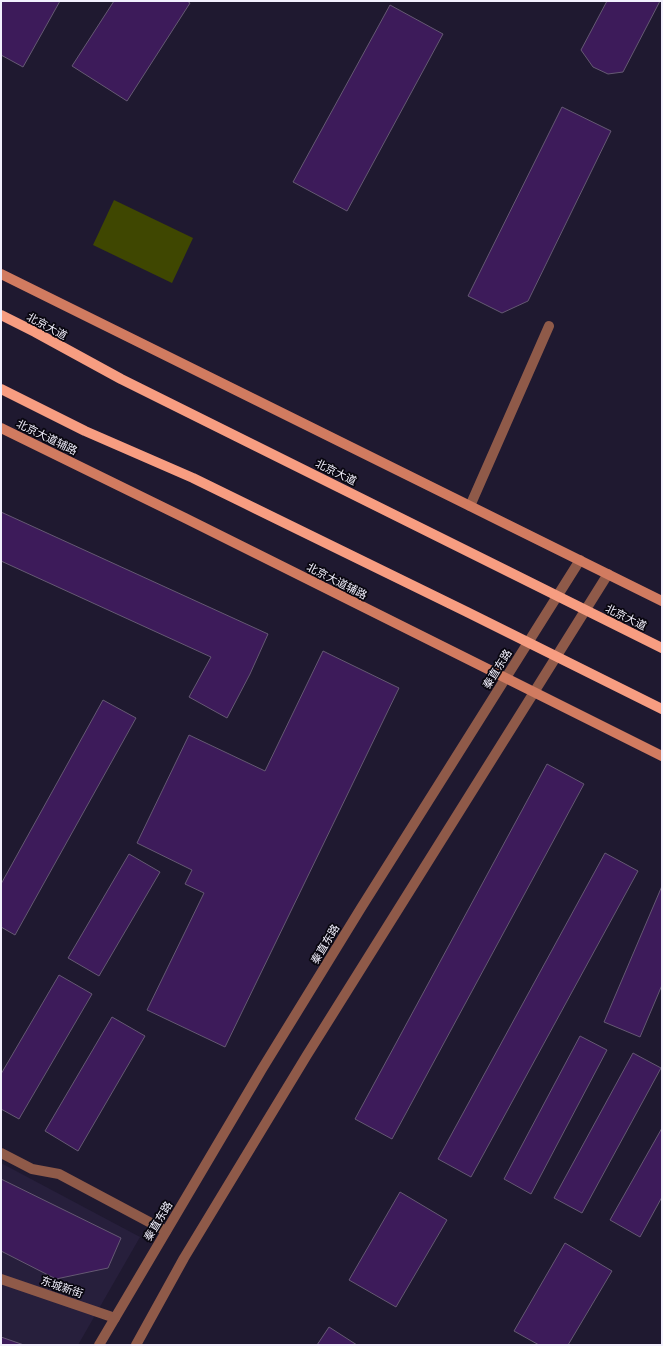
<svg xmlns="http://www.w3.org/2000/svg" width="663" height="1346" font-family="'Archivo Narrow','Noto Sans SC',sans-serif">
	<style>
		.built { fill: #271f3c }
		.green { fill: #3f4701 }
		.building { fill: #3d1b5a; stroke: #655973 }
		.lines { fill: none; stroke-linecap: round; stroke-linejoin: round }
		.service { stroke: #8f5a49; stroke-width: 10 }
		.pedestrian { stroke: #8f5a49; stroke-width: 10 }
		.minor { stroke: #8f5a49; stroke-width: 10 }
		.tertiary { stroke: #8f5a49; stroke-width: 10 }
		.secondary { stroke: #d17b60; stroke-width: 10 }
		.primary { stroke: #f79d81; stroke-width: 10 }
		.labels { text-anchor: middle; stroke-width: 3.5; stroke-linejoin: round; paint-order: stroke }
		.street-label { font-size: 11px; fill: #f2f0fd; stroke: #08060f }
	</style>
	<rect width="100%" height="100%" fill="#1f1930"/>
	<path class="built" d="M 1,1163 L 140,1237 L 78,1345 L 1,1345 Z"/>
	<path class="green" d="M 114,200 L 193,238 L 172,283 L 93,245 Z"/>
	<g class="building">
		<path d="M 1,1 L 60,1 L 23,67 L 1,55 Z"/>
		<path d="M 114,1 L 187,1 L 190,3 L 127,101 L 72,66 Z"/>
		<path d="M 607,1 L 660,1 L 623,72 L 608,74 L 593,67 L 581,50 Z"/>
		<path d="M 390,5 L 443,34 L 347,211 L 293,182 Z"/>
		<path d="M 562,107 L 611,131 L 528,301 L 502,313 L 468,296 Z"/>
		<path d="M 1,512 L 268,634 L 250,674 L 227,718 L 189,697 L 211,657 L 1,561 Z"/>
		<path d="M 323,651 L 399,688 L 225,1047 L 147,1010 L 204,893 L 185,884 L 192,870 L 137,843 L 189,735 L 265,771 Z"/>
		<path d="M 103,700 L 136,718 L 15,935 L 1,927 L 1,884 Z"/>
		<path d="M 547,764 L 584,784 L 392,1139 L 355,1119 Z"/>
		<path d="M 605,853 L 638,871 L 471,1177 L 438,1159 Z"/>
		<path d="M 129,854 L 160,872 L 99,976 L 68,958 Z"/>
		<path d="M 662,886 L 662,985 L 640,1037 L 604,1022 Z"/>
		<path d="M 59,975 L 92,994 L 19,1119 L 1,1109 L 1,1074 Z"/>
		<path d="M 112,1017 L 145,1036 L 78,1151 L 45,1131 Z"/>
		<path d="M 580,1036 L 607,1050 L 531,1194 L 504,1179 Z"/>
		<path d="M 633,1053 L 661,1068 L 582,1213 L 554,1198 Z"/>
		<path d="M 662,1128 L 662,1197 L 640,1237 L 610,1220 Z"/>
		<path d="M 1,1179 L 121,1238 L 108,1268 L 56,1279 L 1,1251 Z"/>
		<path d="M 400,1192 L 447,1220 L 396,1307 L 349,1280 Z"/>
		<path d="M 565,1243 L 612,1271 L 568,1345 L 539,1345 L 514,1331 Z"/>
		<path d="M 329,1327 L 357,1345 L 317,1345 Z"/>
		<path d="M 1,1337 L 24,1345 L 1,1345 Z"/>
	</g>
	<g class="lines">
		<path class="service" d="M 470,506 L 549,326"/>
		<path class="pedestrian" d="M 1,1279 L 115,1318"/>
		<path class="minor" d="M 1,1153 L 32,1169 L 59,1174 L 166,1231"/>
		<g class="tertiary">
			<path d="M 99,1345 L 262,1069 L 361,908 L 580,560"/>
			<path d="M 136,1345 L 184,1258 L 307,1055 L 608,574"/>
		</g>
		<g class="secondary">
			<path d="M 1,274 L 662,601"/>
			<path d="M 1,428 L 185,518 L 662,756"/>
		</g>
		<g class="primary">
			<path d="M 1,315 L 35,332 L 121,379 L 662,648"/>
			<path d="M 1,389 L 85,431 L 193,478 L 467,612 L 662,709"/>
		</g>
	</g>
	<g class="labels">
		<g class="street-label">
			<text transform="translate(47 326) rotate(28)" y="4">北京大道</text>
			<text transform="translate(47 437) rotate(26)" y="4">北京大道辅路</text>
			<text transform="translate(336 472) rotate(26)" y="4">北京大道</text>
			<text transform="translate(337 581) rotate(27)" y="4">北京大道辅路</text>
			<text transform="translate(626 617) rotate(26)" y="4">北京大道</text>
			<text transform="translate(497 669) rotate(-58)" y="4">秦直东路</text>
			<text transform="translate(325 944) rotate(-59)" y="4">秦直东路</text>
			<text transform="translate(158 1221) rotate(-59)" y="4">秦直东路</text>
			<text transform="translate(62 1287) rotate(19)" y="4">东城新街</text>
		</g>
	</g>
	<rect width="663" height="1346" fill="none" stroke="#f2f0fd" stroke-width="4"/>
</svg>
